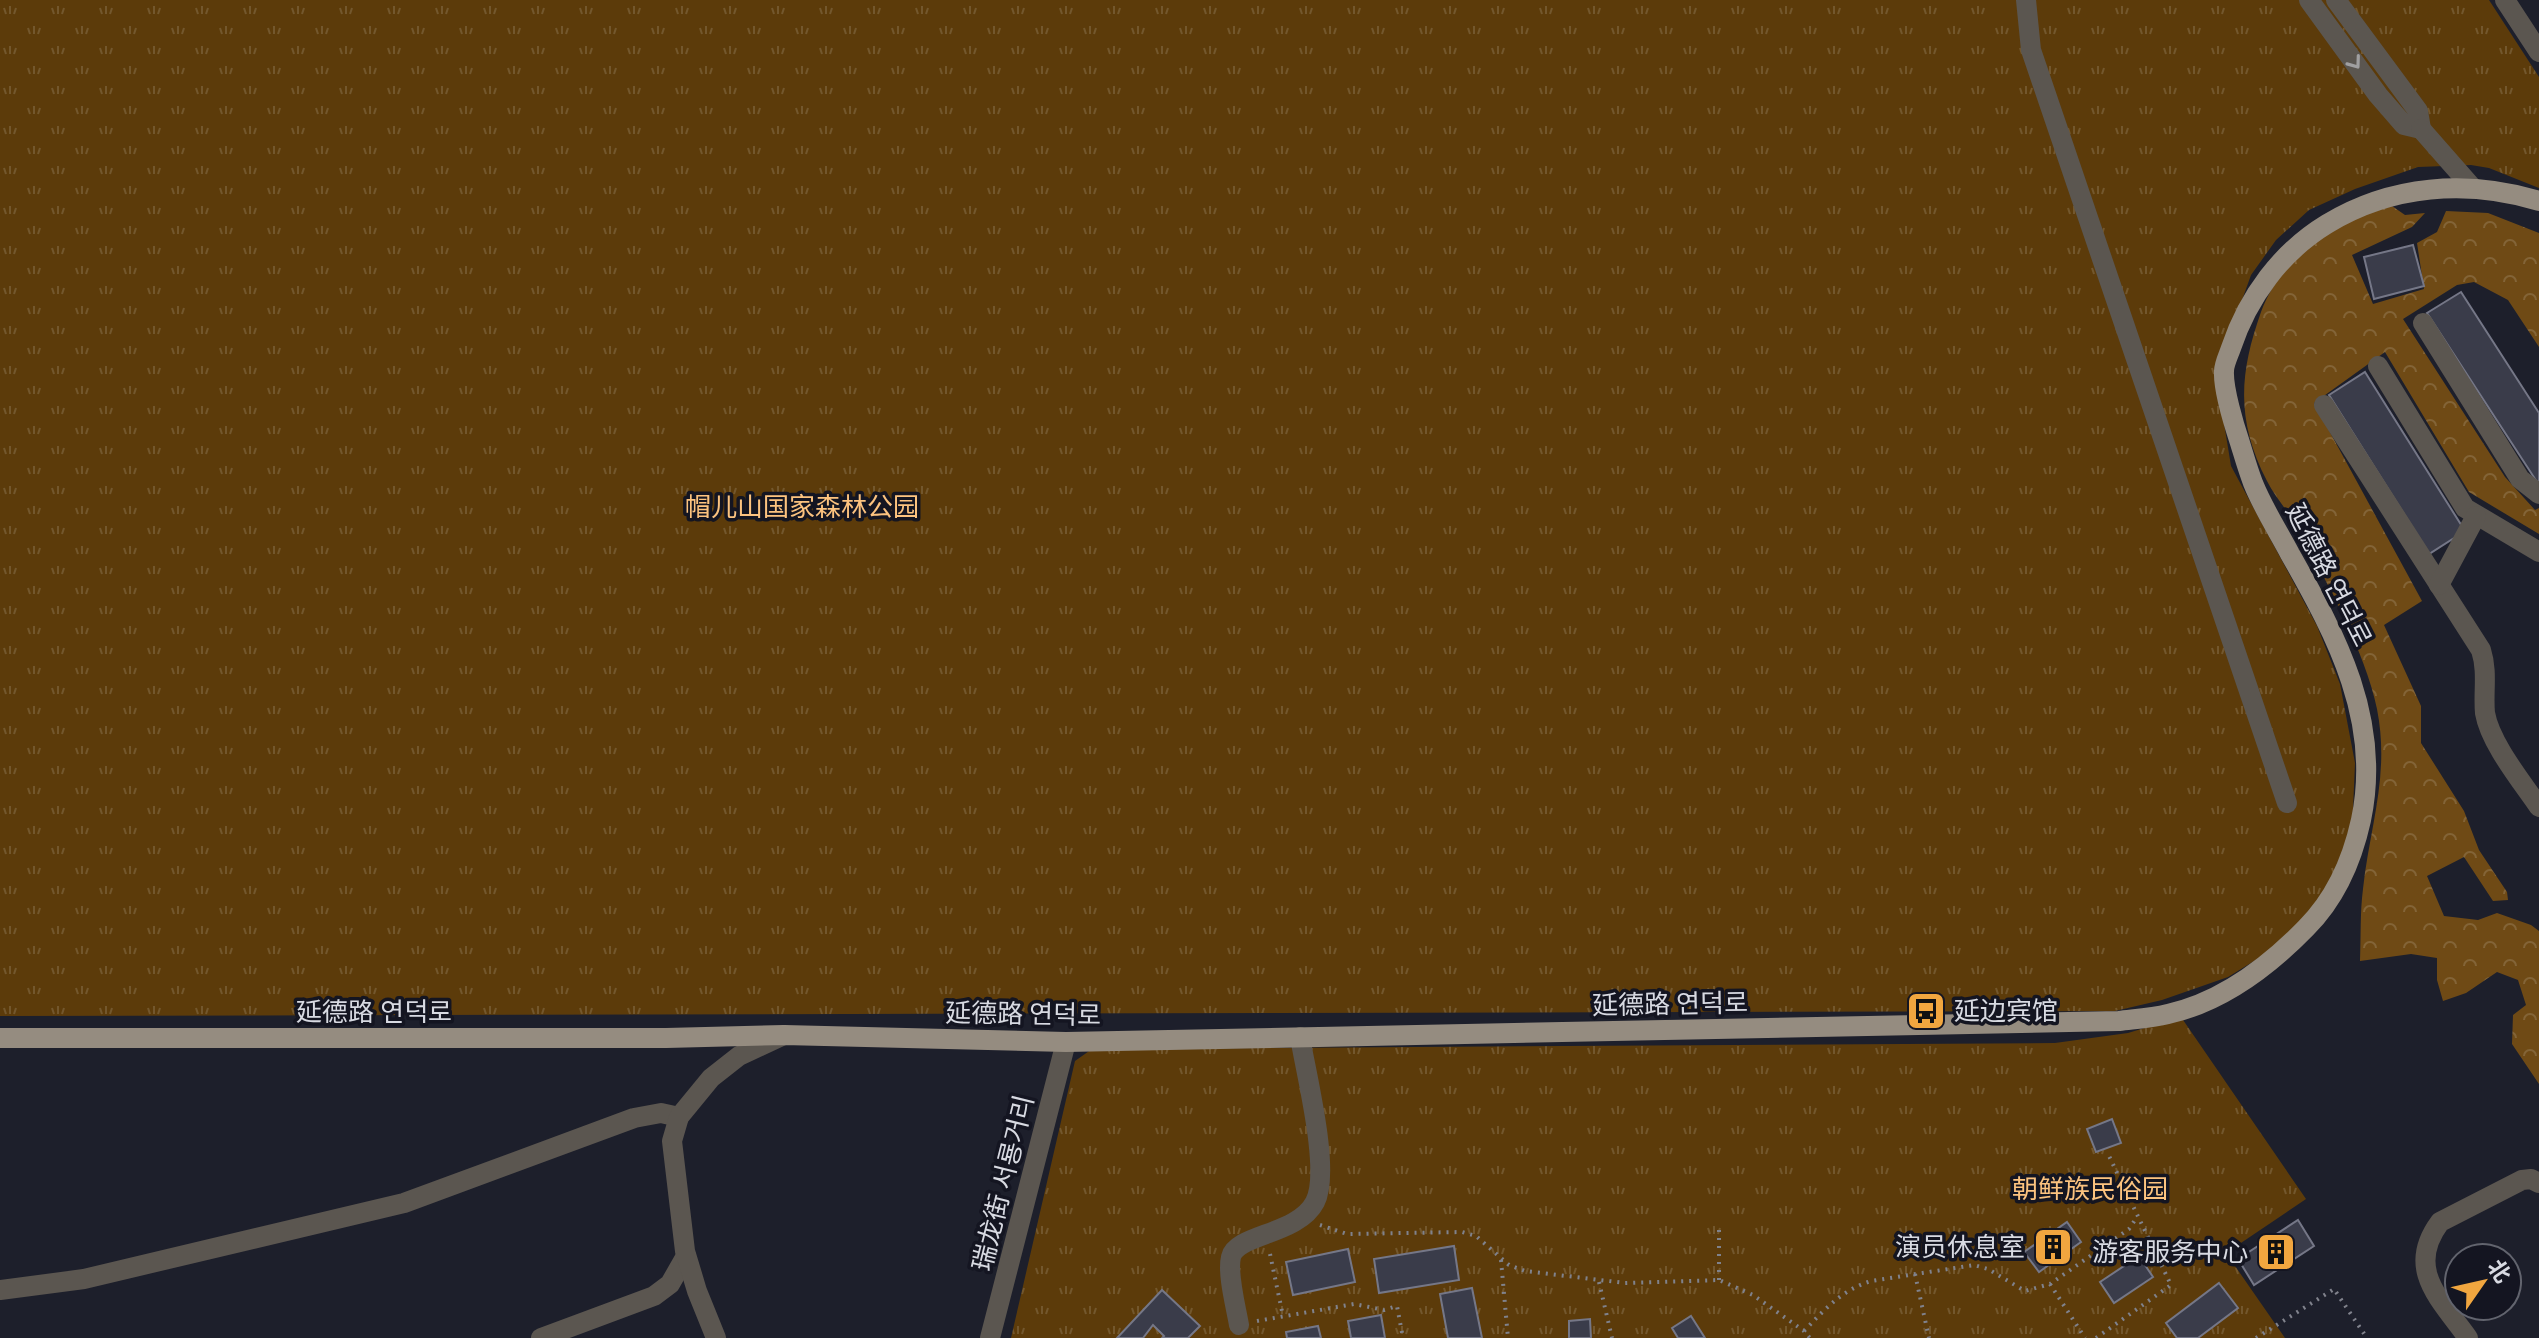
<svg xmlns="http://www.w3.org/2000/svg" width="2539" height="1338" font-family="Karla,'Noto Sans SC','Noto Sans KR',sans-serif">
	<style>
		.forest { fill: url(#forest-crowns) }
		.park { fill: url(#park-tufts) }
		.building { fill: #3a3c4a; stroke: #757787; stroke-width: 2 }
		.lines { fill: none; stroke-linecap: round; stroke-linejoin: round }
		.path { stroke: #80828c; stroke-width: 4; stroke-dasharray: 2 6; stroke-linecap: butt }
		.minor { stroke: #5b5650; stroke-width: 20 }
		.major { stroke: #958c80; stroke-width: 20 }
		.oneway { stroke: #a09fa0 }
		.labels { text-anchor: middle; stroke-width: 7; stroke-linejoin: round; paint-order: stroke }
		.park-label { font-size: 26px; fill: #fcc37f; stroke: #141521 }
		.street-label { font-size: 26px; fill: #d8dae2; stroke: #141521 }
		.poi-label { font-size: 26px; fill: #d8dae2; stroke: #141521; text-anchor: end }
	</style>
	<defs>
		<pattern id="forest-crowns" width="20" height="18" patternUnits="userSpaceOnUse" patternTransform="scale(2)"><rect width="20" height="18" fill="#6f4a15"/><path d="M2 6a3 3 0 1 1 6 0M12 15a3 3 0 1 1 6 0" fill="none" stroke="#836437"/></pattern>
		<pattern id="park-tufts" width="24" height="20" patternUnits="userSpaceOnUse" patternTransform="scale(2)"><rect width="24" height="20" fill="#5c3b0a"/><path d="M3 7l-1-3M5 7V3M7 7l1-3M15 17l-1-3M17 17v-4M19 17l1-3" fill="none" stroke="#73572d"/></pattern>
	</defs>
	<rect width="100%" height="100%" fill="#1d1f2b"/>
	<path class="forest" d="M 2392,206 L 2405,215 L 2425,213 L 2412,227 L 2352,255 L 2373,304 L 2424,289 L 2417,243 L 2437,232 L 2446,211 L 2488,213 L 2539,233 L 2539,347 L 2508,300 L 2474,282 L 2457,285 L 2403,319 L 2505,477 L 2535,510 L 2539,508 L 2539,534 L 2469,492 L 2385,352 L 2314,403 L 2422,601 L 2384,625 L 2421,706 L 2421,743 L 2464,811 L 2479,850 L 2507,892 L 2508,900 L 2493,901 L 2464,857 L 2427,876 L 2444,916 L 2478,920 L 2497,913 L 2531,925 L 2539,931 L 2539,1084 L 2512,1044 L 2513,1015 L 2526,1005 L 2518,980 L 2497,972 L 2466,993 L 2443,1001 L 2437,980 L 2437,958 L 2411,954 L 2360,961 C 2361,937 2360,912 2363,889 C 2370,825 2390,775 2377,709 C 2366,653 2324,577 2297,527 C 2288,511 2275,497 2267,481 C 2236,421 2239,374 2261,312 C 2283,253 2334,222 2392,206 Z"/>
	<g class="park">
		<path d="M 0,0 L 2489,0 L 2539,77 L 2539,188 L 2489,168 L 2471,165 L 2418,167 L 2355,189 L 2309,210 L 2276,240 L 2251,275 L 2223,353 L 2220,399 L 2231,466 L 2317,626 L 2340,684 L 2355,763 L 2352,832 L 2320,903 L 2285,942 L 2228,977 L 2162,1000 L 2115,1011 L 0,1016 Z"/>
		<path d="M 2181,1017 L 2306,1199 L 2226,1253 L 2285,1338 L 1011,1338 L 1075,1061 L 1092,1049 L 2055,1043 L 2128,1033 Z"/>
	</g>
	<g class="building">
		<path d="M 2413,245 L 2424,286 L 2374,299 L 2364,257 Z"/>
		<path d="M 2461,292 L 2539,413 L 2539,485 L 2427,313 Z"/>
		<path d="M 2365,372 L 2465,531 L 2429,554 L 2329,395 Z"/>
		<path d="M 2112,1119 L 2121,1143 L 2096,1152 L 2087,1129 Z"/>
		<path d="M 2298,1220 L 2314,1246 L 2254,1285 L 2238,1259 Z"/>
		<path d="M 2067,1222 L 2081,1242 L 2039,1272 L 2024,1252 Z"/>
		<path d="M 1454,1246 L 1459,1280 L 1379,1293 L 1374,1259 Z"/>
		<path d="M 1348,1249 L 1355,1282 L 1293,1295 L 1286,1262 Z"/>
		<path d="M 2139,1256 L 2153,1277 L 2114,1303 L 2100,1282 Z"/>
		<path d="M 2219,1283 L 2238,1308 L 2198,1338 L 2177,1338 L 2166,1323 Z"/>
		<path d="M 1472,1288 L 1482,1338 L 1448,1338 L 1440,1294 Z"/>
		<path d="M 1162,1290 L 1200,1326 L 1188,1338 L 1162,1338 L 1164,1336 L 1153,1325 L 1143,1338 L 1117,1338 Z"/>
		<path d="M 1381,1315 L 1385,1338 L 1351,1338 L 1348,1321 Z"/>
		<path d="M 1691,1316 L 1705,1338 L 1678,1338 L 1672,1328 Z"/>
		<path d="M 1590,1319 L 1591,1338 L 1569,1338 L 1569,1321 Z"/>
		<path d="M 1318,1326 L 1321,1338 L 1287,1338 L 1286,1332 Z"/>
	</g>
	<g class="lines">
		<g class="path">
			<path d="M 1320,1225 L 1347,1234 L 1462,1232 L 1476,1236 L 1509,1265 L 1525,1271 L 1625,1283 L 1719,1280 L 1753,1295 L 1804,1331 L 1810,1338"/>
			<path d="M 1719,1230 L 1719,1280"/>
			<path d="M 1270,1254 L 1283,1316"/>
			<path d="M 1501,1260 L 1508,1338"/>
			<path d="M 1915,1274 L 1929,1338"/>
			<path d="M 1599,1282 L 1612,1338"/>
			<path d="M 2050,1284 L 2085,1338"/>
			<path d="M 1257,1321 L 1354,1304 L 1384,1310 L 1397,1306 L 1403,1338"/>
			<path d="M 1804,1331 C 1825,1309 1842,1290 1871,1281 L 1974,1265 L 1988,1269 L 2025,1291 L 2050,1284 L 2129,1229 L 2137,1217"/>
			<path d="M 2096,1338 L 2171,1285 L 2109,1156"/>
			<path d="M 2256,1338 L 2334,1289 L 2367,1338"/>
		</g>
		<g class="minor">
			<path d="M 2026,0 L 2031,50 L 2287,803"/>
			<path d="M 2309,0 L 2378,95 L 2404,125 L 2421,129 L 2418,111 L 2336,0"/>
			<path d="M 2505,0 L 2539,52"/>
			<path d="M 2421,129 L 2471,186"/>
			<path d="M 2423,323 L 2520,479 L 2539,494"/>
			<path d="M 2378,366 L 2465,508 L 2539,552"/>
			<path d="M 2324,405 L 2481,650 C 2488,672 2483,692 2485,713 C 2490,743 2522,782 2539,807"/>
			<path d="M 2439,585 L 2476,516"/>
			<path d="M 0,1290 L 84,1279 L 404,1203 L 634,1118 L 661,1113 L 679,1117"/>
			<path d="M 1239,1325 C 1236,1307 1227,1274 1231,1257 C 1236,1234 1298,1235 1315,1202 C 1331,1171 1306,1074 1300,1037"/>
			<path d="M 541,1338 L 654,1296 L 670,1284 L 686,1256"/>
			<path d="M 716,1338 L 697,1291 L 685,1251 L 672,1141 L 679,1117 L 711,1078 L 739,1056 L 784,1035"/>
			<path d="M 990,1338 L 1066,1042"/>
			<path d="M 2468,1338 C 2440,1299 2405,1269 2440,1222 L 2522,1180 L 2531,1179 L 2539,1183"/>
		</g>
		<path class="major" d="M 0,1038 L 666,1038 L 784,1035 L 1066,1042 L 2119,1021 C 2135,1019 2152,1018 2168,1014 C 2222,1002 2268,967 2306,928 C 2336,898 2352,861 2361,820 C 2382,721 2337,637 2290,554 C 2278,531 2263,508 2253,483 C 2248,470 2244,456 2240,443 C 2234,425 2223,388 2224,371 C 2224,364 2229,354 2231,348 C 2248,297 2281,252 2327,224 C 2391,185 2467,179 2539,201"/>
	</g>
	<defs><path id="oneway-chevron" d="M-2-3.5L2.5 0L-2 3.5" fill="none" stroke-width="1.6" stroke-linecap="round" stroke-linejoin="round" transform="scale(2)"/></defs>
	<use class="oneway" href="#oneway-chevron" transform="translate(2355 63) rotate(54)"/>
	<defs>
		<g id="bus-square" transform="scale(2)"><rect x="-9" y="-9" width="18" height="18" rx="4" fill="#f1a63f" stroke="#141521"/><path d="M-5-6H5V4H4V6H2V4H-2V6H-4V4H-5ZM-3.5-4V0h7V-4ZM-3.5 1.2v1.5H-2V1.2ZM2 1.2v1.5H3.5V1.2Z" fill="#111"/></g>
		<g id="building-square" transform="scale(2)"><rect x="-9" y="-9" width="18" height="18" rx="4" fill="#f1a63f" stroke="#141521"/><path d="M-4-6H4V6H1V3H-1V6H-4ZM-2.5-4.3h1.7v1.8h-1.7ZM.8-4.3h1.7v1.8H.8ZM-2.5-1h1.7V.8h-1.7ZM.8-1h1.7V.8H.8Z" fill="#111"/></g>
	</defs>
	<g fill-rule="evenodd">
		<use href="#bus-square" x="1926" y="1011"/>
		<use href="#building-square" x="2053" y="1247"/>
		<use href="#building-square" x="2276" y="1252"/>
	</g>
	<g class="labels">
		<g class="park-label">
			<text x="802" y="516">帽儿山国家森林公园</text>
			<text x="2090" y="1198">朝鲜族民俗园</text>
		</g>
		<g class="street-label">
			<text transform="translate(2329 575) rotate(63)" y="9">延德路 연덕로</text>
			<text transform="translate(1670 1004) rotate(-1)" y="9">延德路 연덕로</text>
			<text x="374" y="1021">延德路 연덕로</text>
			<text transform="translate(1023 1014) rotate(1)" y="9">延德路 연덕로</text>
			<text transform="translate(1003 1183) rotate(-76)" y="9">瑞龙街 서룡거리</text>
		</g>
		<g class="poi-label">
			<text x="1954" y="1020" text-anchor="start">延边宾馆</text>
			<text x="2025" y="1256">演员休息室</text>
			<text x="2248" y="1261">游客服务中心</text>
		</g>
	</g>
	<g transform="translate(2483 1282) rotate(56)"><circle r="38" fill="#141521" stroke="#62646e" stroke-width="2"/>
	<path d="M0-6L14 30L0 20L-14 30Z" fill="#f1a63f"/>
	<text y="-12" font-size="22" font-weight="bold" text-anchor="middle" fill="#d8dae2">北</text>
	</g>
</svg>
